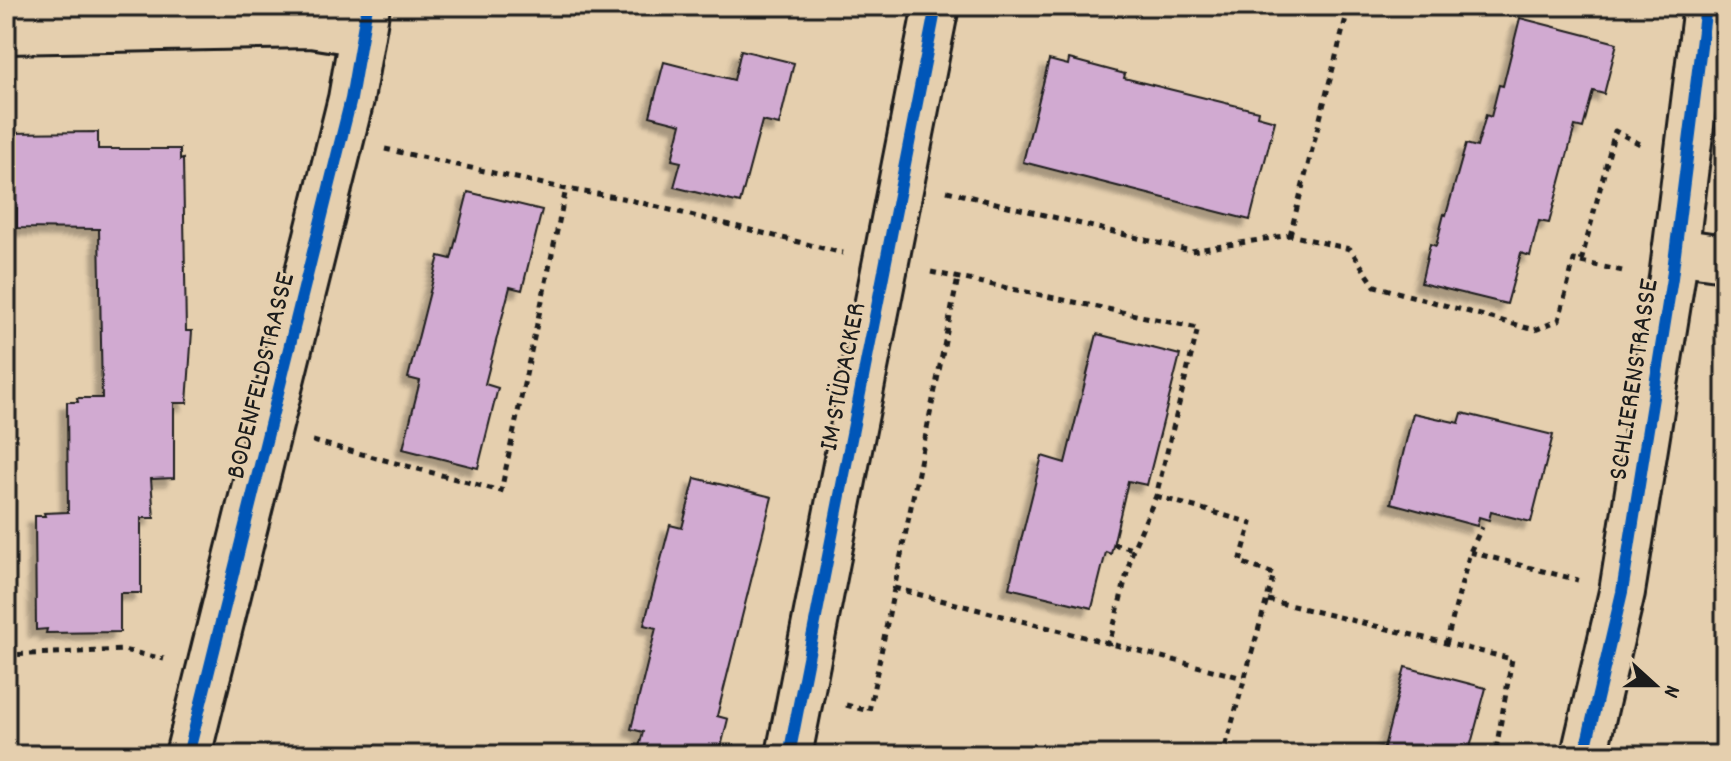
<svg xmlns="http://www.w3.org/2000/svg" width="1731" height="761" font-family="Dekko,sans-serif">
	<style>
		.building { fill: #d1aad1; stroke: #1c1c1c; stroke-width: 2; filter: url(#shadow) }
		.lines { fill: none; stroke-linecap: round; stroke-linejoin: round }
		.minor-casing { stroke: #1c1c1c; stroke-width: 50 }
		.path { stroke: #1c1c1c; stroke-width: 5; stroke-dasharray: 6 6; stroke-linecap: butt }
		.minor { stroke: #e5cfae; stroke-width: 44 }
		.cycleway-casing { stroke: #e5cfae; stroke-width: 17 }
		.cycleway { stroke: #0057b8; stroke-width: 12 }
		.labels { text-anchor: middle; stroke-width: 6; stroke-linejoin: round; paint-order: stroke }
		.street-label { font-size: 28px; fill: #1c1c1c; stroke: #e5cfae }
	</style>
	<defs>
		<filter id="shadow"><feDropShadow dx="-7" dy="7" stdDeviation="2" flood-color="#0004"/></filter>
	</defs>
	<rect width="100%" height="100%" fill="#e5cfae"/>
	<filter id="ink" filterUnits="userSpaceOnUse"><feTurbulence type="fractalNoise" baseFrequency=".0125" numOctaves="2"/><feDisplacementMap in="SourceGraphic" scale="16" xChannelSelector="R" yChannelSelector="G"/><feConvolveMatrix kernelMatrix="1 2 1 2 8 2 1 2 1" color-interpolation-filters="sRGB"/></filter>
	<g filter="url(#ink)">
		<g class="building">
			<path d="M 1520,18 L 1617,43 L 1604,94 L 1593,91 L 1583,128 L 1575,126 L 1549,223 L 1539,221 L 1530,256 L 1521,253 L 1507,304 L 1421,283 L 1430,244 L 1436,246 L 1444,214 L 1446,215 L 1466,144 L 1477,147 L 1486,115 L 1491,117 L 1499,85 L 1503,86 Z"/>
			<path d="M 741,50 L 794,63 L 779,125 L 762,121 L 740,203 L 674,187 L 681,162 L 672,160 L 681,124 L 650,116 L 664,62 L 734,80 Z"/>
			<path d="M 1069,59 L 1125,74 L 1124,78 L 1258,111 L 1257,116 L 1275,121 L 1250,220 L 1023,162 L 1049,60 L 1068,65 Z"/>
			<path d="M 98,132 L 98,149 L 180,149 L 180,160 L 183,159 L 186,331 L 192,331 L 187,403 L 174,403 L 174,478 L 151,479 L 154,518 L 141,518 L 141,593 L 120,593 L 120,632 L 46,633 L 47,629 L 36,630 L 35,516 L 45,516 L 44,513 L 68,512 L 67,402 L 78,402 L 77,398 L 102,398 L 99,229 L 17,228 L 17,208 L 6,208 L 6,133 Z"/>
			<path d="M 468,192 L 542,210 L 522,290 L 510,287 L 485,384 L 498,388 L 478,468 L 403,449 L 420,381 L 408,378 L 439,256 L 451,259 Z"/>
			<path d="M 1097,334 L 1180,355 L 1147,485 L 1128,481 L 1111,554 L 1106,552 L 1092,608 L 1009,588 L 1042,456 L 1065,463 Z"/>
			<path d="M 1413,413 L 1459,423 L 1462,413 L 1553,435 L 1531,522 L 1491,512 L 1489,520 L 1479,517 L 1477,526 L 1391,503 Z"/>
			<path d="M 695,478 L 772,497 L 717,716 L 728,719 L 719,755 L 637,755 L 643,732 L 631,729 L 656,628 L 644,625 L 670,525 L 682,528 Z"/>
			<path d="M 1405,667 L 1486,688 L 1468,755 L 1382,755 Z"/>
		</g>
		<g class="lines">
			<g class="minor-casing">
				<g id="minor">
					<path d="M 6,31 L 311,25 L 362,33"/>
					<path d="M 1675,251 L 1725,258"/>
					<path d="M 188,755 L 351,99 L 367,6"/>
					<path d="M 789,755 L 936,6"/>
					<path d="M 1584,755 L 1622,592 L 1672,278 L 1706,6"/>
				</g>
			</g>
			<g class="path">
				<path d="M 385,149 L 566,189 L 622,198 L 843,253"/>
				<path d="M 947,191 L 1191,251 L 1290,235 L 1350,249 L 1375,286 L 1535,330 L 1559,320 L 1574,260 L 1581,262 L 1615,131 L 1644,146"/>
				<path d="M 1290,235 L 1349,6"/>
				<path d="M 1581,262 L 1627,272"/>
				<path d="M 931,272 L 1198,328 L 1156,496 L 1133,549 L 1109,645"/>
				<path d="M 313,441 L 501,491 L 566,189"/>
				<path d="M 1156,496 L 1251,523 L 1240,562 L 1274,574 L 1223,755"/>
				<path d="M 1113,544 L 1133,549"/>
				<path d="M 1470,552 L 1578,580"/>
				<path d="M 894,588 L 1243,678"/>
				<path d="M 1268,600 L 1512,659 L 1495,755"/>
				<path d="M 1446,644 L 1470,552 L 1482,527"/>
				<path d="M 6,655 L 123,650 L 164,659"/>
				<path d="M 846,705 L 869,711 L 958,278"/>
				<path d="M 1475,754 L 1478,755"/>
			</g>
			<use href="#minor" class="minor"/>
			<g class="cycleway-casing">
				<g id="cycleway">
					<path d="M 188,755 L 351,99 L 367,6"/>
					<path d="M 789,755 L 936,6"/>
					<path d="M 1584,755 L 1622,592 L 1672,278 L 1706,6"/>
				</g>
			</g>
			<use href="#cycleway" class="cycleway"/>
		</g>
	</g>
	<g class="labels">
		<g class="street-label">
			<text transform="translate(258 375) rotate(-76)" y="10">BODENFELDSTRASSE</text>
			<text transform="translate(840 376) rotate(-79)" y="10">IM STÜDACKER</text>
			<text transform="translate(1631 379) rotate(-81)" y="10">SCHLIERENSTRASSE</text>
		</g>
	</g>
	<rect width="1731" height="761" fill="none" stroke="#e5cfae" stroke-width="32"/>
	<rect x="16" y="16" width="1699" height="729" fill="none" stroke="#1c1c1c" stroke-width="3" filter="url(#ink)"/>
	<g transform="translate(1655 685) rotate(111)" stroke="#e5cfae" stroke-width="6" paint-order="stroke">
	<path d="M0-6L14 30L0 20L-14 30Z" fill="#1c1c1c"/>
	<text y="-12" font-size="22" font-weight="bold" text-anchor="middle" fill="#1c1c1c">N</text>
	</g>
</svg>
